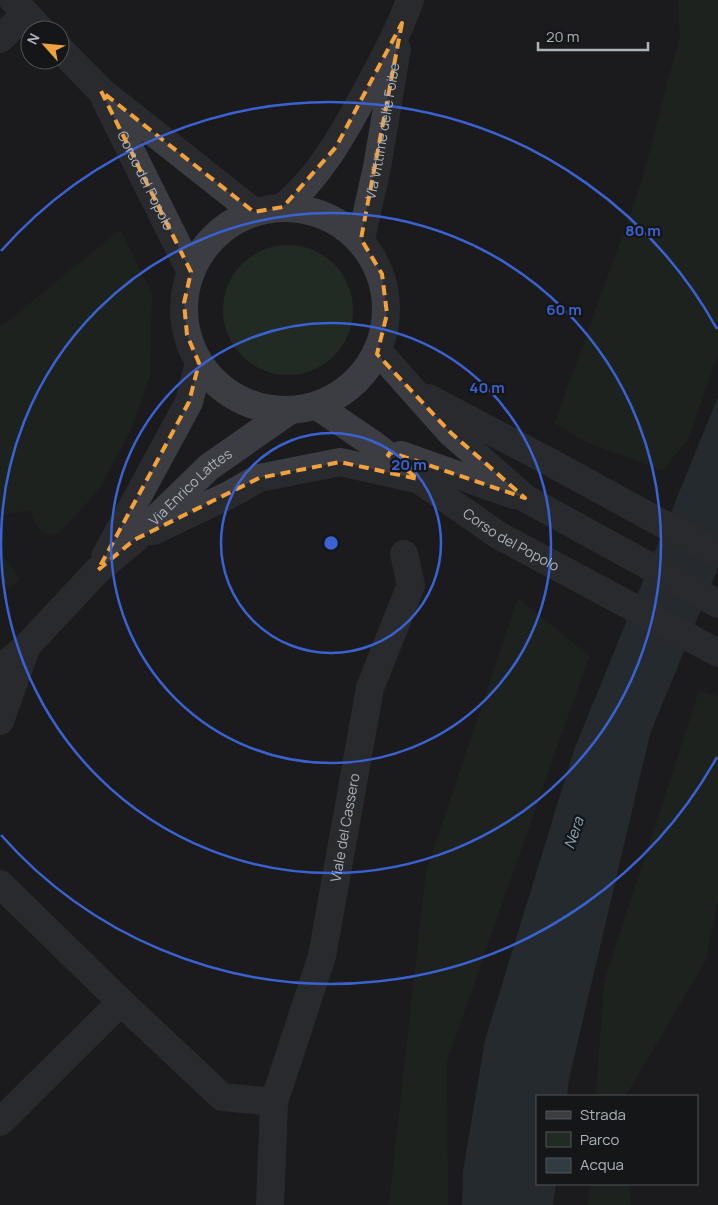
<svg xmlns="http://www.w3.org/2000/svg" width="718" height="1205" font-family="Manrope,sans-serif">
	<style>
		.green { fill: #222b23 }
		.water { fill: #303c41 }
		.lines { fill: none; stroke-linecap: round; stroke-linejoin: round }
		.minor { stroke: #3b3d42; stroke-width: 28 }
		.tertiary { stroke: #3b3d42; stroke-width: 28 }
		.marked { fill: none; stroke: #f3a13d; stroke-width: 4; stroke-dasharray: 10 6; stroke-linejoin: round }
		.ring { fill: none; stroke: #3a62d2; stroke-width: 2.5 }
		.labels { text-anchor: middle; stroke-width: 4.5; stroke-linejoin: round; paint-order: stroke }
		.street-label { font-size: 14px; fill: #adb4bc; stroke: #151618 }
		.water-label { font-size: 15px; font-style: italic; fill: #85a5b7; stroke: #151618 }
		.centre { fill: #3a62d2; stroke: #151618; stroke-width: 2.5 }
		.ring-label { font-size: 15px; text-anchor: middle; font-weight: bold; fill: #3a62d2; stroke: #151618; stroke-width: 4.5; stroke-linejoin: round; paint-order: stroke }
	</style>
	<rect width="100%" height="100%" fill="#1b1b1d"/>
	<g class="green">
		<path d="M 678,0 L 718,0 L 718,354 L 688,440 L 662,470 L 583,441 L 555,423 L 642,181 L 680,36 Z"/>
		<path d="M 120,230 L 152,294 L 150,376 L 132,427 L 100,488 L 61,531 L 51,535 L 43,533 L 35,523 L 30,510 L 0,515 L 0,325 L 6,323 Z"/>
		<circle cx="288" cy="310" r="65"/>
		<path d="M 0,553 L 20,579 L 9,588 L 0,577 Z"/>
		<path d="M 518,598 L 589,656 L 447,1061 L 448,1205 L 389,1205 L 426,871 Z"/>
		<path d="M 699,691 L 718,696 L 718,898 L 706,960 L 627,1093 L 627,1096 L 596,1096 L 604,983 Z"/>
		<path d="M 590,1184 L 630,1184 L 631,1205 L 588,1205 Z"/>
	</g>
	<path class="water" d="M 718,397 L 718,568 L 650,734 L 569,1079 L 567,1096 L 537,1096 L 537,1184 L 556,1184 L 553,1205 L 462,1205 L 463,1171 L 485,1040 L 574,750 Z"/>
	<g class="lines">
		<g class="minor">
			<path d="M 13,0 L 41,30"/>
			<path d="M 0,39 L 25,14"/>
			<path d="M 60,49 L 101,91 L 254,212"/>
			<path id="s1" d="M 105,99 L 191,272"/>
			<path id="s2" d="M 0,884 L 121,1002 L 222,1097 L 274,1102 L 322,956 L 370,688 L 411,585 L 404,554"/>
			<path d="M 0,1122 L 121,1002"/>
			<path d="M 270,1205 L 274,1102"/>
		</g>
		<g class="tertiary">
			<path d="M 283,207 C 321,176 344,132 367,90 C 383,60 399,31 410,0"/>
			<circle cx="285" cy="309" r="101"/>
			<path id="s3" d="M 361,239 L 377,167 L 397,49"/>
			<path d="M 377,354 L 386,360 L 450,432 L 525,498 L 718,604"/>
			<path d="M 428,398 L 546,460 L 718,554"/>
			<path id="s4" d="M 317,406 L 373,444 L 418,479 L 498,535 L 718,653"/>
			<path d="M 401,455 L 514,495"/>
			<path d="M 153,531 L 229,495 L 259,478 L 340,462 L 412,478"/>
			<path d="M 105,557 L 189,402 L 199,363"/>
			<path id="s5" d="M 0,669 L 26,647 L 98,570 L 134,540 L 209,467 L 289,411"/>
			<path d="M 0,721 L 26,648"/>
		</g>
	</g>
	<path d="M0 0H718V1205H0ZM 402,23 L 361,239 L 382,274 L 387,314 L 377,354 L 450,432 L 525,498 L 390,452 L 388,455 L 418,479 L 340,462 L 259,478 L 134,540 L 98,570 L 189,402 L 199,363 L 187,335 L 184,303 L 191,272 L 101,91 L 254,212 L 283,207 L 336,147 Z" fill="#1b1b1d" fill-opacity=".55" fill-rule="evenodd"/>
	<path class="marked" d="M 402,23 L 361,239 L 382,274 L 387,314 L 377,354 L 450,432 L 525,498 L 390,452 L 388,455 L 418,479 L 340,462 L 259,478 L 134,540 L 98,570 L 189,402 L 199,363 L 187,335 L 184,303 L 191,272 L 101,91 L 254,212 L 283,207 L 336,147 Z"/>
	<g class="ring">
		<circle cx="331" cy="543" r="110"/>
		<circle cx="331" cy="543" r="220"/>
		<circle cx="331" cy="543" r="330"/>
		<path d="M717 757A441 441 0 0 1 1 835M1 251A441 441 0 0 1 717 329"/>
	</g>
	<g class="labels">
		<g class="street-label">
			<text dy="5" stroke="none"><textPath href="#s3" startOffset="110">Via Vittime delle Foibe</textPath></text>
			<text dy="5" stroke="none"><textPath href="#s1" startOffset="91">Corso del Popolo</textPath></text>
			<text dy="5" stroke="none"><textPath href="#s5" startOffset="264">Via Enrico Lattes</textPath></text>
			<text dy="5" stroke="none"><textPath href="#s4" startOffset="236">Corso del Popolo</textPath></text>
			<text dy="5" stroke="none"><textPath href="#s2" startOffset="644">Viale del Cassero</textPath></text>
		</g>
		<g class="water-label">
			<text transform="translate(574 833) rotate(-71)" y="5">Nera</text>
		</g>
	</g>
	<circle cx="331" cy="543" r="8" class="centre"/>
	<g class="ring-label">
		<text x="643" y="236">80 m</text>
		<text x="564" y="315">60 m</text>
		<text x="487" y="393">40 m</text>
		<text x="409" y="470">20 m</text>
	</g>
	<rect x="536" y="1095" width="162" height="90" fill="#151618" stroke="#52555a"/>
	<rect x="546" y="1111" width="25" height="8" fill="#3b3d42" stroke="#52555a"/>
	<text x="580" y="1120" font-size="15" fill="#adb4bc">Strada</text>
	<rect x="546" y="1132" width="25" height="15" fill="#222b23" stroke="#52555a"/>
	<text x="580" y="1145" font-size="15" fill="#adb4bc">Parco</text>
	<rect x="546" y="1158" width="25" height="15" fill="#303c41" stroke="#52555a"/>
	<text x="580" y="1170" font-size="15" fill="#adb4bc">Acqua</text>
	<g transform="translate(45 45) rotate(297)"><circle r="24" fill="#151618" stroke="#52555a"/>
	<path d="M0-4L9 19L0 12L-9 19Z" fill="#f3a13d"/>
	<text y="-8" font-size="14" font-weight="bold" text-anchor="middle" fill="#adb4bc">N</text>
	</g>
	<path d="M538 42v8h110v-8" fill="none" stroke="#adb4bc" stroke-width="2.5"/>
	<text x="546" y="42" font-size="15" fill="#adb4bc" stroke="#151618" stroke-width="4" paint-order="stroke">20 m</text>
</svg>
